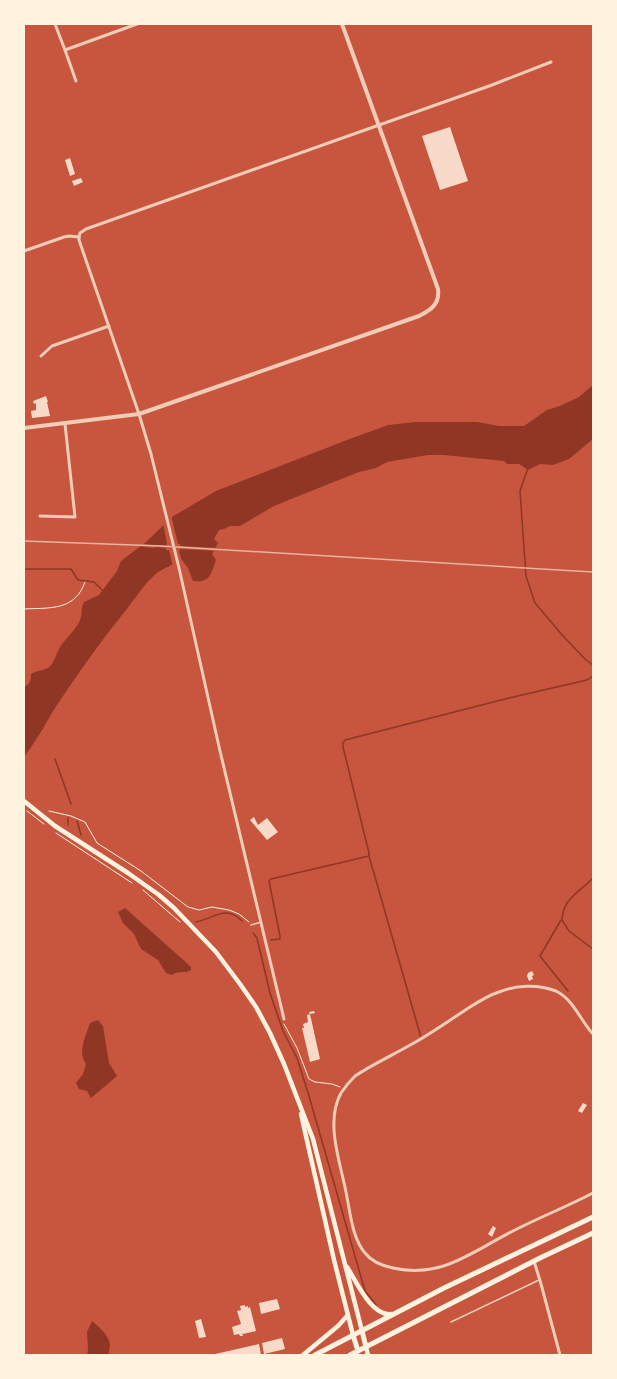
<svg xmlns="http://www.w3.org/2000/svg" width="617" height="1379" font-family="'Golos Text',sans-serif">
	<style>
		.water { fill: #8f3625 }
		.pier { fill: #c8553d }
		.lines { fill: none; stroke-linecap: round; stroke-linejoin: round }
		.stream { stroke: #8f3625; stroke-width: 1.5 }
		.building { fill: #f7dbc8 }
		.path { stroke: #fff3e0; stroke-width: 1 }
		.service { stroke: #f1ccb7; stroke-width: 1.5 }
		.minor { stroke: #f1ccb7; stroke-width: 3 }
		.tertiary { stroke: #f1ccb7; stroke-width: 4 }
		.secondary { stroke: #fff3e0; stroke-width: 4.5 }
		.primary { stroke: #fff3e0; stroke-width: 5 }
		.rail { stroke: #e9b49f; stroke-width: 1.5 }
	</style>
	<rect width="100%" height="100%" fill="#c8553d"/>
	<g class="water">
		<path d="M 593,385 L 593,439 L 569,459 L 553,465 L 540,464 L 528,470 L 519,464 L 507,464 L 504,461 L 444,455 L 428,455 L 387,462 L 376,468 L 359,472 L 301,495 L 274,506 L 240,526 L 230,526 L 224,529 L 219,530 L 214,539 L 218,543 L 212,554 L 216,560 C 211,574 210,583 193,581 L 188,568 L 182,560 C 174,564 164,568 157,573 C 143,584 134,601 122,615 C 98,645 77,675 55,708 C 45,725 36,741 24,757 L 24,687 C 30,684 31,680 31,674 C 37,670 44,671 49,667 C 54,663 55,657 58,651 C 63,639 78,630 81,617 C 82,612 81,607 84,602 L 99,595 L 117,571 L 121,561 L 146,542 L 172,517 L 216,491 L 347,440 L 388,425 L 415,422 L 477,422 L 499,426 L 524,426 L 547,410 L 560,406 L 579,397 Z"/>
		<path d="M 125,908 L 191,967 L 191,970 C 185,974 178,970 172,975 L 166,973 L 158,960 L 141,949 L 134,934 L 123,923 L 118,912 Z"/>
		<path d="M 98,1020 L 103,1026 L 109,1063 L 117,1076 L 91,1098 L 87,1091 L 79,1089 L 76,1083 L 83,1074 L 86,1064 C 77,1052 86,1036 90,1023 Z"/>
		<path d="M 92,1321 C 99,1327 109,1335 110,1345 C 110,1348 109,1352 108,1355 L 87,1355 L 88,1350 L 87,1332 Z"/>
	</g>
	<path class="pier" d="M 171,515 L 178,544 L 180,544 L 180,546 L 218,548 L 217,551 L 180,549 L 179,551 L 183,565 L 181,563 L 173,567 L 169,550 L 166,550 L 166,548 L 155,547 L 154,548 L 137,546 L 140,544 L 166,546 L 167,544 L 163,522 Z"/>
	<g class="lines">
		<g class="stream">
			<path d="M 528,468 L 520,491 L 526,576 L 535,603 L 563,636 L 586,660 L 593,665"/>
			<path d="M 24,569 L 71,569 L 78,580 L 94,582 L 103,591"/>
			<path d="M 55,759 L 71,804"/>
			<path d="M 77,821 L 81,835"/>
			<path d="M 68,825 L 68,818"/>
			<path d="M 369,856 L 420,1034 L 420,1036"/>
			<path d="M 593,878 C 580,892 563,898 562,920 L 569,931 L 593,949"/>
			<path d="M 561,920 L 540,956 L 568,991"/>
			<path d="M 196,922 C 213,919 226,904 242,921"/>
			<path d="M 253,933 L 257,938 L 270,993 L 283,1031 L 297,1058 L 309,1096 L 365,1291 L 376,1305"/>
			<path d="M 271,940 L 280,939 L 280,936 L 269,881 L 271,879 L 369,856 L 369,853 L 343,747 L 343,743 L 345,740 L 509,698 L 587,680 L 593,676"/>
		</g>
	</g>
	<g class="building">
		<path d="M 450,127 L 468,181 L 440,190 L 422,136 Z"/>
		<path d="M 70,158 L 75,174 L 70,176 L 65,160 Z"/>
		<path d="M 81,178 L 83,182 L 74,186 L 72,181 Z"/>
		<path d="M 46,396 L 48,402 L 47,402 L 50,416 L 32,418 L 31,411 L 36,410 L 36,403 L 34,404 L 33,401 Z"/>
		<path d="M 254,817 L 258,825 L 267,818 L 278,832 L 267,840 L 250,820 Z"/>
		<path d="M 532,971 L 534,975 L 532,976 L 533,979 L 529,981 L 527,976 L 528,973 Z"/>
		<path d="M 314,1011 L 315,1013 L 310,1014 L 320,1059 L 310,1062 L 302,1028 L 304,1028 L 303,1024 L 308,1022 L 307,1015 L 310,1014 L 309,1012 Z"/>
		<path d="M 583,1103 L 587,1105 L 582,1113 L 578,1111 Z"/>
		<path d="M 493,1226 L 496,1228 L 492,1237 L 488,1234 Z"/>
		<path d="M 277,1299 L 280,1309 L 261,1314 L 259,1303 Z"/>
		<path d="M 245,1305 L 245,1307 L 248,1306 L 248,1308 L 250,1307 L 256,1331 L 243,1334 L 242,1333 L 243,1336 L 240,1336 L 239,1334 L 234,1335 L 232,1327 L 241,1324 L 237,1311 L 241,1310 L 240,1306 Z"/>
		<path d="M 201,1319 L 206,1337 L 199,1338 L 195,1321 Z"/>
		<path d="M 282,1338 L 285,1349 L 264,1354 L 262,1343 Z"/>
		<path d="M 259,1344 L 261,1355 L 215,1355 L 215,1354 Z"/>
	</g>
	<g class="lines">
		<g class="path">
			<path d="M 24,609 C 40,608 63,610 75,598 C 80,594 83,587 85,582"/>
			<path d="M 27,811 L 44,824"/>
			<path d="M 49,811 L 71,816 L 85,822 L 97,843 L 141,871 L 188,907 L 199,910 L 212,907 L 229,910 L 239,914 L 249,922"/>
			<path d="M 56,833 L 132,883"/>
			<path d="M 143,890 L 180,922"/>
			<path d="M 284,1024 L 297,1048 L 309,1079 L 315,1082 L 332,1084 L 340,1087"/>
		</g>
		<g class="service">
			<path d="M 251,925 L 261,922"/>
			<path d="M 451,1322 L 539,1280"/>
		</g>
		<g class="minor">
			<path d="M 55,24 L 65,50"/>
			<path d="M 76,81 L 65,50 L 137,24"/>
			<path d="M 79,237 L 79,240 L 139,414 L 151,454 L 179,568 L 220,751 L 284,1019"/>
			<path d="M 79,237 L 80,233 L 86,229 L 492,85 L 551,62"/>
			<path d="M 24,251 L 64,237 L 69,236 L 79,237"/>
			<path d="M 41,356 L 52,346 L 109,326"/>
			<path d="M 40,516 L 75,517 L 65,424"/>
			<path d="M 593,1034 C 580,1020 574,1000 556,991 C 538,984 516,985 499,992 C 486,996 475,1004 464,1011 C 447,1022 430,1034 412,1044 C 393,1055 373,1064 355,1076 C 350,1081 345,1087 341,1093 C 325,1122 340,1161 346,1192 C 350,1211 352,1238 365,1253 C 372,1262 383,1266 393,1268 C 441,1279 472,1252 511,1232 C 538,1218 566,1207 593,1193"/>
			<path d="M 534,1261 L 541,1284 L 560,1355"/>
		</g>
		<path class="tertiary" d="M 24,428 L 139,414 L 419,316 C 431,310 440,304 438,289 L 342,24"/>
		<g class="secondary">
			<path d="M 24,801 L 55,826 L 128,873 L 159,895 L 174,908 L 216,952 L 240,984 L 256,1007 L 270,1033 L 284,1064 L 313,1139 L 362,1331"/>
			<path d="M 301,1114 L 334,1260 L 353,1335"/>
			<path d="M 347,1267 C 356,1281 372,1317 391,1314"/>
			<path d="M 366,1347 L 368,1355"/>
			<path d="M 303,1355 L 338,1326 L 348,1315"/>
		</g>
		<g class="primary">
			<path d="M 362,1331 L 366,1347"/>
			<path d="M 353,1335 L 358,1351"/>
			<path d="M 315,1355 L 444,1288 L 593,1217"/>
			<path d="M 350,1355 L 542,1257 L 593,1233"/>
		</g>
		<path class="rail" d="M 24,541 L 161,546 L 593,572"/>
	</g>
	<rect width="617" height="1379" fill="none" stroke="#fff3e0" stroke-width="50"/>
</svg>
